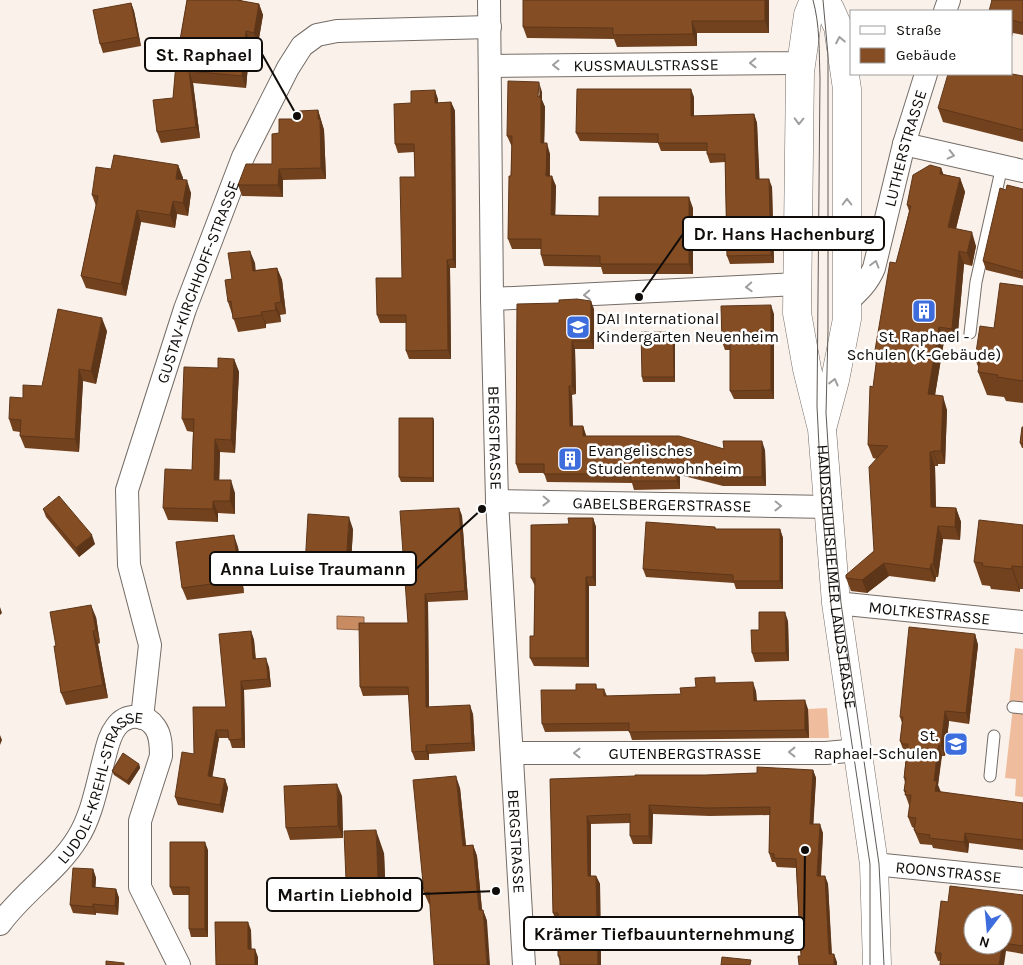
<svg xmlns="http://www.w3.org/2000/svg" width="1023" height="965" font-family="Karla,sans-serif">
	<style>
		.green { fill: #efbd9d }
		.water { fill: #c88b62; stroke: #906548 }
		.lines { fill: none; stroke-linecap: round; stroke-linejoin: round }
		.service-casing { stroke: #746c66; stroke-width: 13 }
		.minor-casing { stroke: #746c66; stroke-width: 24 }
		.secondary-casing { stroke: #746c66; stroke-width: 29 }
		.service { stroke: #fff; stroke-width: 11 }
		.minor { stroke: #fff; stroke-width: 22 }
		.secondary { stroke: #fff; stroke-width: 28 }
		.tram { stroke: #5e5955; stroke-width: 1 }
		.wall { fill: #72421f; fill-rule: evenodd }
		.shaded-wall { fill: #5d3619 }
		.building { fill: #854d24; stroke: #5d3619 }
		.oneway { stroke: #9f9e9d }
		.labels { text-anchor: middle; stroke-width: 5; stroke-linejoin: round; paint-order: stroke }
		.street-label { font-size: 16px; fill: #0f0c0a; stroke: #fff }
		.poi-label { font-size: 16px; fill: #0f0c0a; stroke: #fff; text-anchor: start }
		.leader { fill: none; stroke: #0f0c0a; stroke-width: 2 }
		.callout-dot { fill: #0f0c0a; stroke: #fff; stroke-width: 2 }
		.callout { fill: #fff; stroke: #0f0c0a; stroke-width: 2 }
		.callout-label { font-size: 18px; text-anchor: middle; font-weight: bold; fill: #0f0c0a }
	</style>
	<rect width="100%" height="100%" fill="#faf1ea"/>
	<g class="green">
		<path d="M 1015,648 L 1023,649 L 1023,797 L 1015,796 L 1016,779 L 1005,778 L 1013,707 L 1009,705 Z"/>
		<path d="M 827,708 L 829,738 L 809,738 L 808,709 Z"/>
	</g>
	<path class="water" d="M 337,616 L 364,617 L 364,630 L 337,629 Z"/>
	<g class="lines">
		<g class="service-casing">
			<g id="service">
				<path d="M 970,333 L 976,282 L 1002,166"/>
				<path d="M 1013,707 L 1023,708"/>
				<path d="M 990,776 L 994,736"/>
			</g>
		</g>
		<g class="minor-casing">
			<g id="minor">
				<path id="s1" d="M 489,0 L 492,299 L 497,501 L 524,965"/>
				<path d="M 945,11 L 949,0"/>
				<path id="s2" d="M 490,66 L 792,63 L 801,60"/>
				<path d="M 904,144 L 1023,171"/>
				<path d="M 492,299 L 798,284"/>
				<path id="s3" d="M 846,303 C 858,292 868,283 874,268 L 904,144 L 926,74"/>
				<path id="s4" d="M 497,501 L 828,507"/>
				<path id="s5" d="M 836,603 L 1023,622"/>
				<path id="s6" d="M 142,718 L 150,645 L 129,565 L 127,490 L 185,309 L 243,157 L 288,68 L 302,46 L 317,35 L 337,31 L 490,27"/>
				<path id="s7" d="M 513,753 L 826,753 L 858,750"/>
				<path id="s8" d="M 874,864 L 1023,879"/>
				<path id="s9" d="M 0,924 C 22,893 57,871 77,839 C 92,816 97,785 104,759 C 107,748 109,736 116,727 C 122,719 130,716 139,717 C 146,718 151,721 155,727 C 161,735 161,746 161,756 L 140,821 L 140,887 L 179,965"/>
			</g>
		</g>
		<g class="secondary-casing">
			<g id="secondary">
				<path id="s10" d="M 814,0 L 808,15 L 800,72 L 797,313 L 807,369 L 822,429 L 836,603 L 874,864 L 877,965"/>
				<path d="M 821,0 L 830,9 L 838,27 L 847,89 L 847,319 L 835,380 L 823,425"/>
			</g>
		</g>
		<use href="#service" class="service"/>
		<use href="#minor" class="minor"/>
		<use href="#secondary" class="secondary"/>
		<g class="tram">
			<path d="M 813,0 C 820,25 819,52 820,78 L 817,406 L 822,507 L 831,605 L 870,864 L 870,965"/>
			<path d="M 823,0 L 828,55 L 828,331 L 826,413 L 832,507 L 841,603 L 879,864 L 884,965"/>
		</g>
	</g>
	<g class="wall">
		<path d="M 187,0 L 242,0 L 242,1 L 259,4 L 263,15 L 258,44 L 250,43 L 246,88 L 193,83 L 200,138 L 161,143 L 157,132 L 173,98 L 180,40 Z"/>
		<path d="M 769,0 L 769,33 L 697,33 L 697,46 L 617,47 L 614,39 L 527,38 L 523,27 Z"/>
		<path d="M 991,0 L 1023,0 L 1023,35 L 1013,33 L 1012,37 L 1012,11 L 992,2 Z"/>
		<path d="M 131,3 L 134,11 L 141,46 L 103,53 L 100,44 Z"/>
		<path d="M 1023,76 L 1023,142 L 943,122 L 938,108 Z"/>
		<path d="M 542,92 L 542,100 L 545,107 L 544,143 L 550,154 L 550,176 L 556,186 L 555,215 L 599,216 L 693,208 L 693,274 L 603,274 L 601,267 L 544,266 L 541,255 L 541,249 L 512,249 L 508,239 L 512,147 L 507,136 Z"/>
		<path d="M 694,97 L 694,116 L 754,114 L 757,123 L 759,179 L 772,187 L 774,263 L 730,264 L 727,256 L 725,162 L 710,163 L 707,154 L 707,151 L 661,151 L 658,143 L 580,141 L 576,133 Z"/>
		<path d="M 438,99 L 438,103 L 451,102 L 455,111 L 456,268 L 450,268 L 451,359 L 409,359 L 406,351 L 406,323 L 380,323 L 377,315 L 402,278 L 415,177 L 414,152 L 398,153 L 395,144 L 411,103 Z"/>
		<path d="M 318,110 L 324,130 L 326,179 L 283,180 L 283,197 L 242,196 L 238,185 L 272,164 L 279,133 L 299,119 Z"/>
		<path d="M 178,165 L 183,178 L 183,180 L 191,193 L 188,216 L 177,214 L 175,228 L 141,222 L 126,296 L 86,288 L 81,276 L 96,206 L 92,195 L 111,169 Z"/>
		<path d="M 941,168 L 943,174 L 960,178 L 965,192 L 956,229 L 976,246 L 972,266 L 964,264 L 957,343 L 944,341 L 935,395 L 947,410 L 945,464 L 938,464 L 938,466 L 935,466 L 936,507 L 956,508 L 961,522 L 960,540 L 943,539 L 938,577 L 936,577 L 935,582 L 889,576 L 867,593 L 851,591 L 846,578 L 874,551 L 877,459 L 873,458 L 868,445 L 876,364 L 874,356 L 909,211 L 907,205 Z"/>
		<path d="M 1023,189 L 1023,279 L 986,270 L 983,261 Z"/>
		<path d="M 255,263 L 255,270 L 277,268 L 282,280 L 286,314 L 280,315 L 281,322 L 266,324 L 266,328 L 238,332 L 228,302 L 232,279 Z"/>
		<path d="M 1023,286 L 1023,403 L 1006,401 L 1004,397 L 987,395 L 978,372 L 979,369 L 975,359 L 994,328 Z"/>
		<path d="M 517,304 L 594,309 L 594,349 L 575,349 L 576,394 L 572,395 L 573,426 L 583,426 L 586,436 L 724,449 L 765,450 L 766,486 L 723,486 L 680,475 L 680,489 L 634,490 L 632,483 L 547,482 L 544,473 L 519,473 L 516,464 Z"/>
		<path d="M 774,314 L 774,399 L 734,399 L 730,391 L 730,350 L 725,350 L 722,342 Z"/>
		<path d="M 107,331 L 96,384 L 83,381 L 79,452 L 25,448 L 20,436 L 20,432 L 13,431 L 9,419 L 23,398 L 42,386 Z"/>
		<path d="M 675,336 L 675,382 L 643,382 L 642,377 Z"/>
		<path d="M 234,359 L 239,372 L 235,453 L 220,452 L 219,480 L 235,493 L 235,514 L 218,513 L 218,522 L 168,520 L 163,508 L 192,470 L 193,432 L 187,431 L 182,419 L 218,368 Z"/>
		<path d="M 433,418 L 434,422 L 434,482 L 401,482 L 399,477 Z"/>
		<path d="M 1023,427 L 1023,448 L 1022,448 L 1020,443 Z"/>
		<path d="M 459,508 L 462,516 L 468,600 L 428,602 L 429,707 L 473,714 L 475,751 L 429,754 L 429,760 L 415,760 L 412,752 L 409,695 L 363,696 L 360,687 L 408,623 Z"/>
		<path d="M 43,509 L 95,544 L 79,557 L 46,517 Z"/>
		<path d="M 593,518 L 596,527 L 596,586 L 589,586 L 589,667 L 534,666 L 530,658 L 534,636 L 535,586 L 531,578 L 569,524 Z"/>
		<path d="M 1023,525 L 1023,589 L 1020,589 L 1020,592 L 991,589 L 990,586 L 982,585 L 974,562 Z"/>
		<path d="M 715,527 L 716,529 L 780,529 L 783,538 L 783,589 L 736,589 L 734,583 L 646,577 L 643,569 Z"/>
		<path d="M 353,529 L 350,581 L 310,578 L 305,566 Z"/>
		<path d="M 238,547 L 244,593 L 187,600 L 182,588 Z"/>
		<path d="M 96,617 L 100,643 L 98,644 L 108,698 L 66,705 L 61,693 L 56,646 Z"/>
		<path d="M 788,621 L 789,661 L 755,662 L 752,653 L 759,630 Z"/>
		<path d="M 251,631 L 254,640 L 256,659 L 269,667 L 271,687 L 244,690 L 245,748 L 232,748 L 229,738 L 219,738 L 212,777 L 225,779 L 228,788 L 223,813 L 178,805 L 175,797 L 194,754 L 226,707 Z"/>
		<path d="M 975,634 L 978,645 L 969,724 L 949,721 L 945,756 L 942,756 L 941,759 L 938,785 L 940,792 L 1023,803 L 1023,850 L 969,843 L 968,853 L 933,848 L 932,845 L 920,844 L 914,830 L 914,828 L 912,827 L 908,817 L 910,805 L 909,805 L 904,791 L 905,783 L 904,778 L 906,754 L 905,752 L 904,752 L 900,741 L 902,723 L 900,717 Z"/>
		<path d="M 717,683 L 756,691 L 757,701 L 808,709 L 809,738 L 632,740 L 629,731 L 545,732 L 542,724 L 576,690 L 596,684 L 597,689 L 604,689 L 607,696 L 681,694 L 696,687 Z"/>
		<path d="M 139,764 L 140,768 L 129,785 L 114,775 L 112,771 Z"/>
		<path d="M 813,770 L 816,778 L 813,824 L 823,833 L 821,876 L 825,876 L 828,884 L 832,954 L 834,954 L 837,965 L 799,965 L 801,956 L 796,868 L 777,867 L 775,862 L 772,862 L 769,853 L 770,815 L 710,816 L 653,814 L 652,844 L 633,844 L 630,836 L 630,823 L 591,824 L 591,876 L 596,876 L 600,884 L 601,965 L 560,965 L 560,962 L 558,956 L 558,921 L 556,921 L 553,913 L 550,779 L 706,775 L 757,773 Z"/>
		<path d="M 460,788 L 466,845 L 473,845 L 477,856 L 482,910 L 483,910 L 487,921 L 429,904 L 424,893 Z"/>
		<path d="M 342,796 L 343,838 L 290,840 L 286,828 Z"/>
		<path d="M 208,850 L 208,937 L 191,937 L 189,929 L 189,895 L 173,895 L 170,887 Z"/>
		<path d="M 384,853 L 386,902 L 354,903 L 346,880 Z"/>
		<path d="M 93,869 L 96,878 L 95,888 L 116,889 L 119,898 L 118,915 L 96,913 L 96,915 L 73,913 L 70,905 Z"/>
		<path d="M 1023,895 L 1023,954 L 1006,951 L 938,961 L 935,953 L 948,902 ZM 973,915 L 1003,915 L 1003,945 Z"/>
	</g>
	<g class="shaded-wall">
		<path d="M 765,0 L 769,0 L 769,33 L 765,21 Z"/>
		<path d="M 131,3 L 134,11 L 141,46 L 138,37 Z"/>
		<path d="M 259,4 L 263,15 L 258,44 L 254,33 Z"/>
		<path d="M 692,21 L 697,33 L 697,46 L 693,34 Z"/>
		<path d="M 246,31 L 250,43 L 246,88 L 242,76 Z"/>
		<path d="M 189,71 L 193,83 L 200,138 L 196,127 Z"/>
		<path d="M 539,82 L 542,92 L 542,100 L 545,107 L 544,154 L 541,143 Z"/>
		<path d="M 691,89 L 694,97 L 694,125 L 691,116 Z"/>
		<path d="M 435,90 L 438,99 L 438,111 L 435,103 Z"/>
		<path d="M 451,102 L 455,111 L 456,268 L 453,259 Z"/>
		<path d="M 318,110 L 324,130 L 326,179 L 321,168 Z"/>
		<path d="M 754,114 L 757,123 L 760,188 L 756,179 Z"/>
		<path d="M 547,143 L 550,154 L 549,187 L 546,176 Z"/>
		<path d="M 178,165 L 183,178 L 181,192 L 176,179 Z"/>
		<path d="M 941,168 L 946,181 L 940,174 Z"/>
		<path d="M 279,169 L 283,180 L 283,197 L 278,185 Z"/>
		<path d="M 552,176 L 556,186 L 555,225 L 551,215 Z"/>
		<path d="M 960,178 L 965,192 L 953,240 L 948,227 Z"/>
		<path d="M 769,179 L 772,187 L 774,263 L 771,255 Z"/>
		<path d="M 187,180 L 191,193 L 188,216 L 183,203 Z"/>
		<path d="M 689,197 L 693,208 L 693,274 L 689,264 Z"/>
		<path d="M 173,201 L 177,214 L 175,228 L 170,215 Z"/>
		<path d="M 137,210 L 141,222 L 126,296 L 121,284 Z"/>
		<path d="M 972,232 L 976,246 L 972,266 L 967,253 Z"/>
		<path d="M 250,251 L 255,263 L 257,283 L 253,271 Z"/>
		<path d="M 959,251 L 964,264 L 957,343 L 952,329 Z"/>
		<path d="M 447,260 L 450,268 L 451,359 L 448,350 Z"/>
		<path d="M 277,268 L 282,280 L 286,314 L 281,302 Z"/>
		<path d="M 591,301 L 594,309 L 594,349 L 591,341 Z"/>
		<path d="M 275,303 L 280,315 L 281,322 L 276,310 Z"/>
		<path d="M 771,305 L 774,314 L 774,399 L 771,390 Z"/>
		<path d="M 261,312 L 266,324 L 266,328 L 262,315 Z"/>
		<path d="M 102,318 L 107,331 L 96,384 L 91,371 Z"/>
		<path d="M 939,327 L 944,341 L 933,407 L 928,394 Z"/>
		<path d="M 673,332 L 675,336 L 675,382 L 674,377 Z"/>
		<path d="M 572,341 L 575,349 L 576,394 L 572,386 Z"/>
		<path d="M 234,359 L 239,372 L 235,453 L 231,440 Z"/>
		<path d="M 79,369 L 83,381 L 79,452 L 75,439 Z"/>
		<path d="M 569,386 L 572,395 L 573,434 L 570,426 Z"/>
		<path d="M 943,396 L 947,410 L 945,464 L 941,451 Z"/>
		<path d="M 433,418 L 434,422 L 434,482 L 433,478 Z"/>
		<path d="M 583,426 L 586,435 L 587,445 L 583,436 Z"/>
		<path d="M 215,439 L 220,452 L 219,492 L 214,480 Z"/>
		<path d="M 762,441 L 765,450 L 766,486 L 762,477 Z"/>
		<path d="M 933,451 L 938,464 L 938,466 L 933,452 Z"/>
		<path d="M 930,452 L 935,466 L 936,520 L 931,507 Z"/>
		<path d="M 677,467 L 680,475 L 680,489 L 677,481 Z"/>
		<path d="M 231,480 L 235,493 L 235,514 L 230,501 Z"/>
		<path d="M 213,501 L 218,513 L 218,522 L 213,509 Z"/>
		<path d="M 459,508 L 462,516 L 468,600 L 465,591 Z"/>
		<path d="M 956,508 L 961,522 L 960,540 L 955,527 Z"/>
		<path d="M 349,517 L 353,529 L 350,581 L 346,568 Z"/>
		<path d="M 593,518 L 596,527 L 596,586 L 593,577 Z"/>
		<path d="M 938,526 L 943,539 L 938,577 L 933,564 Z"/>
		<path d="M 780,529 L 783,538 L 783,589 L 780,581 Z"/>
		<path d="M 92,535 L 95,544 L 79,557 L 76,548 Z"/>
		<path d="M 234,535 L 238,547 L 244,593 L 240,580 Z"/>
		<path d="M 884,563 L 889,576 L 867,593 L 862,580 Z"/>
		<path d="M 931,564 L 936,577 L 935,582 L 930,569 Z"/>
		<path d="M 1012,566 L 1020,589 L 1020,592 L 1012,569 Z"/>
		<path d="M 586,577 L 589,586 L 589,667 L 586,658 Z"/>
		<path d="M 425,594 L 428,602 L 429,716 L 426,707 Z"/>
		<path d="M 91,605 L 96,617 L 100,643 L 96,630 Z"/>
		<path d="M 0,607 L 2,613 L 0,615 Z"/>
		<path d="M 785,612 L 788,621 L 789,661 L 786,653 Z"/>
		<path d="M 93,631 L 98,644 L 108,698 L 103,685 Z"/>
		<path d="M 251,631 L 254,640 L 256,668 L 253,659 Z"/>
		<path d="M 975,634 L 978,645 L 969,724 L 966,713 Z"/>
		<path d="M 266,658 L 269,667 L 271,687 L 268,679 Z"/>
		<path d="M 241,681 L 244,690 L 245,748 L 242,739 Z"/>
		<path d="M 753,682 L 756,691 L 757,709 L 754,701 Z"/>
		<path d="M 805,700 L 808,709 L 809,738 L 805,730 Z"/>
		<path d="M 470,705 L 473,714 L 475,751 L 472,743 Z"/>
		<path d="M 945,711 L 949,721 L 945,756 L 941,746 Z"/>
		<path d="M 216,730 L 219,738 L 211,785 L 208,776 Z"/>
		<path d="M 0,735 L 2,740 L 0,745 Z"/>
		<path d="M 426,745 L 429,754 L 429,760 L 426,751 Z"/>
		<path d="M 939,745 L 942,756 L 938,785 L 941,792 L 939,802 L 935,791 L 934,781 Z"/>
		<path d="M 139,764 L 140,768 L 129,785 L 127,781 Z"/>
		<path d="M 813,770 L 816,778 L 813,832 L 810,824 Z"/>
		<path d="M 456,776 L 460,788 L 467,857 L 463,846 Z"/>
		<path d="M 225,779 L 228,788 L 223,813 L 220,805 Z"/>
		<path d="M 337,784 L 342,796 L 343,838 L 338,826 Z"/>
		<path d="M 649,805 L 653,814 L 652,844 L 649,836 Z"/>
		<path d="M 587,816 L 591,824 L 591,885 L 588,876 Z"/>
		<path d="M 820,824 L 823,833 L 820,884 L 817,876 Z"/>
		<path d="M 376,830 L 384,853 L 386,902 L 378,879 Z"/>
		<path d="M 965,833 L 969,843 L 968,853 L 964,842 Z"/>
		<path d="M 205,842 L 208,850 L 208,937 L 205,929 Z"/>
		<path d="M 473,845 L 477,856 L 483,921 L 479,910 Z"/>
		<path d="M 93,869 L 96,878 L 95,896 L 92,887 Z"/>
		<path d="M 596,876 L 600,884 L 601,965 L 598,965 Z"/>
		<path d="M 825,876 L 828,884 L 832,963 L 829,954 Z"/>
		<path d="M 116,889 L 119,898 L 118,915 L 115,906 Z"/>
		<path d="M 93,904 L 96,913 L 96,915 L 93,907 Z"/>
		<path d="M 483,910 L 487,921 L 490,965 L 487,965 Z"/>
		<path d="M 248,922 L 251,930 L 252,957 L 248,949 Z"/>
		<path d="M 1003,944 L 1006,951 L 1004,965 L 999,965 L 1002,945 Z"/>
		<path d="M 255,949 L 258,957 L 258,965 L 255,965 Z"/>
		<path d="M 834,954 L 837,962 L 837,965 L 834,965 Z"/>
	</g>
	<g class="building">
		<path d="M 187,0 L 237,0 L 259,4 L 254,33 L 246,31 L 242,76 L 189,71 L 196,127 L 157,132 L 153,100 L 173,98 L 178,40 L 180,40 Z"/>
		<path d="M 523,0 L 765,0 L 765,21 L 692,21 L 693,34 L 613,35 L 613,28 L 523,27 Z"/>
		<path d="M 992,0 L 1023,0 L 1023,23 L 1012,20 L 1012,11 L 989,11 Z"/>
		<path d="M 131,3 L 138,37 L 100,44 L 93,10 Z"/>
		<path d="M 948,74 L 1012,74 L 1023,76 L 1023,130 L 938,108 Z"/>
		<path d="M 508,81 L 539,82 L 538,97 L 541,97 L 541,143 L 547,143 L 546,176 L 552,176 L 551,215 L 599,216 L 599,197 L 689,197 L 689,264 L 600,264 L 600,256 L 541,255 L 541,239 L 508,239 L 509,176 L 511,176 L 512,136 L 507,136 Z"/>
		<path d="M 577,89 L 691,89 L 691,116 L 754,114 L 756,179 L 769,179 L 771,255 L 727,256 L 725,154 L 707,154 L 707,143 L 658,143 L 658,134 L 576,133 Z"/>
		<path d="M 435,90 L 435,103 L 451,102 L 453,259 L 447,260 L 448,350 L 406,351 L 406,315 L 377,315 L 376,278 L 402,278 L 400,177 L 415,177 L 414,144 L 395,144 L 394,104 L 411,103 L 411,91 Z"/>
		<path d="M 318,110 L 318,119 L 320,119 L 321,168 L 279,169 L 278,185 L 238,185 L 246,164 L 272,164 L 272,134 L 279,133 L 279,119 L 299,119 L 299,111 Z"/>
		<path d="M 114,155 L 178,165 L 176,179 L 187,180 L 183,203 L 173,201 L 170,215 L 137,210 L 121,284 L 81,276 L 98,196 L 92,195 L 96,167 L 111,169 Z"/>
		<path d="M 930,165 L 941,168 L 940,174 L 960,178 L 948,227 L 972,232 L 967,253 L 959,251 L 952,329 L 939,327 L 928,394 L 943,396 L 941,451 L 933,451 L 933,452 L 930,452 L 931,507 L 956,508 L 955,527 L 938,526 L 933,564 L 931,564 L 930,569 L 884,563 L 862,580 L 846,578 L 846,575 L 874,551 L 869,467 L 888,446 L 868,445 L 870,386 L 873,387 L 877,357 L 874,356 L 890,262 L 896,263 L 911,206 L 907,205 L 913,175 Z"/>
		<path d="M 1007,185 L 1023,189 L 1023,272 L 983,261 L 1000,188 L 1006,190 Z"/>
		<path d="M 250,251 L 253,271 L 277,268 L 281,302 L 275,303 L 276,310 L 261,312 L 262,315 L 233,319 L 231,301 L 228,302 L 225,280 L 232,279 L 228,253 Z"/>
		<path d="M 1000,283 L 1023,286 L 1023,381 L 997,377 L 998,375 L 978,372 L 980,360 L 975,359 L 980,326 L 994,328 Z"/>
		<path d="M 577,299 L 591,301 L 591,341 L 572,341 L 572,386 L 569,386 L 570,426 L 583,426 L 583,436 L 679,436 L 724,449 L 723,441 L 762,441 L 762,477 L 720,477 L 677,467 L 677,481 L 631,481 L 631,474 L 544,474 L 544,464 L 516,464 L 517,304 L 559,303 L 559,300 Z"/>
		<path d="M 771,305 L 771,390 L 730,391 L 730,341 L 722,342 L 721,306 Z"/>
		<path d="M 58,309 L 102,318 L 91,371 L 79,369 L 75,439 L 20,436 L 21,420 L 9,419 L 10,397 L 23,398 L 23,385 L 42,386 Z"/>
		<path d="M 641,332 L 673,332 L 674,377 L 642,377 Z"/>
		<path d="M 218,358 L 234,359 L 231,440 L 215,439 L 214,480 L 231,480 L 230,501 L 213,501 L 213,509 L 163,508 L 165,469 L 192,470 L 194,419 L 182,419 L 184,367 L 218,368 Z"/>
		<path d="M 399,418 L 433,418 L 433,478 L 399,477 Z"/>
		<path d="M 1022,427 L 1023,427 L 1023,444 L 1020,443 Z"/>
		<path d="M 59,496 L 92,535 L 76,548 L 43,509 Z"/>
		<path d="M 459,508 L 465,591 L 425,594 L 426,707 L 470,705 L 472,743 L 426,745 L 426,751 L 412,752 L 408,687 L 360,687 L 359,623 L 408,623 L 400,511 Z"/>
		<path d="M 308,514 L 349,517 L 346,568 L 305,566 Z"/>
		<path d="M 568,518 L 593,518 L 593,577 L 586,577 L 586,658 L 530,658 L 530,636 L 534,636 L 535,578 L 531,578 L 531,525 L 569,524 Z"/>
		<path d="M 979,520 L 1023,525 L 1023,567 L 1012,566 L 1012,569 L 982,566 L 983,563 L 974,562 Z"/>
		<path d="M 646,522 L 715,527 L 715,529 L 780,529 L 780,581 L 733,581 L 733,575 L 643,569 Z"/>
		<path d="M 234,535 L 240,580 L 182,588 L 176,542 Z"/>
		<path d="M 91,605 L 96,630 L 93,631 L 103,685 L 61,693 L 54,646 L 56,646 L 50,612 Z"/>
		<path d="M 759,612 L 785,612 L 786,653 L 752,653 L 751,630 L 759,630 Z"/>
		<path d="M 909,627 L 975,634 L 966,713 L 945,711 L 941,746 L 939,745 L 938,748 L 934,781 L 937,781 L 935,791 L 1023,803 L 1023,840 L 965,833 L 964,842 L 929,838 L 930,835 L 916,833 L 916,831 L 914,830 L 916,818 L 908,817 L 911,795 L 905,795 L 906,791 L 904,791 L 906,778 L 904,778 L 908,744 L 902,744 L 902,742 L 900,741 L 903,717 L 900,717 Z"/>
		<path d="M 251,631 L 253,659 L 266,658 L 268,679 L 241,681 L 242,739 L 229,740 L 228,730 L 216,730 L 208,776 L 225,779 L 220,805 L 175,797 L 182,752 L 194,754 L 193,707 L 226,707 L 219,634 Z"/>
		<path d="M 715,677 L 715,683 L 753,682 L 754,701 L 805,700 L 805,730 L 629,732 L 629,723 L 542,724 L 541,690 L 576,690 L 576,684 L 596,684 L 596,689 L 604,689 L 604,696 L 681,694 L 680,688 L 696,687 L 695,678 Z"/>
		<path d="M 123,753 L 139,764 L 127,781 L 112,771 Z"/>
		<path d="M 757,767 L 813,770 L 810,824 L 820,824 L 817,876 L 825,876 L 829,954 L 834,954 L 834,965 L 799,965 L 798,956 L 801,956 L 796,859 L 774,858 L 774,854 L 769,853 L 770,807 L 707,808 L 649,805 L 649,836 L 630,836 L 630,814 L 587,816 L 588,876 L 596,876 L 598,965 L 560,965 L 560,956 L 558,956 L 558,913 L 553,913 L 550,779 L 635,776 L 635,775 L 706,775 L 757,773 Z"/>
		<path d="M 456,776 L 463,846 L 473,845 L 479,910 L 483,910 L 487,965 L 434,965 L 429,892 L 424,893 L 413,780 Z"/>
		<path d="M 337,784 L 338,826 L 286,828 L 284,786 Z"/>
		<path d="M 376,830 L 378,879 L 346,880 L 344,831 Z"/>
		<path d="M 170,842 L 205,842 L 205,929 L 189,929 L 189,887 L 170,887 Z"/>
		<path d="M 73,868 L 93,869 L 92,887 L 116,889 L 115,906 L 93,904 L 93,907 L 70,905 Z"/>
		<path d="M 950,886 L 1023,895 L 1023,946 L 1003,943 L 1003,915 L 973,915 L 973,945 L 1002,945 L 999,965 L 940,965 L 941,953 L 935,953 L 941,901 L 948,902 Z"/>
		<path d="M 215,922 L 248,922 L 248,949 L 255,949 L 255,965 L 216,965 Z"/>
		<path d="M 722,957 L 751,960 L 750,965 L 721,965 Z"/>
		<path d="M 106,961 L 124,963 L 124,965 L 106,965 Z"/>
	</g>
	<defs><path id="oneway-chevron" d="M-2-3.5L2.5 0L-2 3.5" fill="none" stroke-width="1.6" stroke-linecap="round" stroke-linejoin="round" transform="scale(1.25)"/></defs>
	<g class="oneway">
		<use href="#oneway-chevron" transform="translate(840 40) rotate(-101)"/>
		<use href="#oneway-chevron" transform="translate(753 63) rotate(179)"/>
		<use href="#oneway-chevron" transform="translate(556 65) rotate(179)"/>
		<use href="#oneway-chevron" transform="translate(799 121) rotate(91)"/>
		<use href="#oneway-chevron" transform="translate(951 155) rotate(13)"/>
		<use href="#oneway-chevron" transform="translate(847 202) rotate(-90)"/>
		<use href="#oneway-chevron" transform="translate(875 264) rotate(-74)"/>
		<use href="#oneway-chevron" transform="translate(749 287) rotate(177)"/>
		<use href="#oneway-chevron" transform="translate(587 295) rotate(177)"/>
		<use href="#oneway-chevron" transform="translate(834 382) rotate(-76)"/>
		<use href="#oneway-chevron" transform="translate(546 501) rotate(1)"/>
		<use href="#oneway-chevron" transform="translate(778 506) rotate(1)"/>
		<use href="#oneway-chevron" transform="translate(792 752) rotate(-180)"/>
		<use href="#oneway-chevron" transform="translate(577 753) rotate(180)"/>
	</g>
	<defs>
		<g id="building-square" transform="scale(1.25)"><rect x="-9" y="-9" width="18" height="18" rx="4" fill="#3d6cdd" stroke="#fff"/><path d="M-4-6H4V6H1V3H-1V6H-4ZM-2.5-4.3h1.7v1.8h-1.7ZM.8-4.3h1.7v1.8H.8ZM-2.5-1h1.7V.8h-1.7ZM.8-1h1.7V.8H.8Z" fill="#fff"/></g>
		<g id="school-square" transform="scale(1.25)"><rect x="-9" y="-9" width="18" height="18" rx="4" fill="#3d6cdd" stroke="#fff"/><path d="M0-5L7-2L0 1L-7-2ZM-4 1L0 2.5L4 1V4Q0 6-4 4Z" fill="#fff"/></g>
	</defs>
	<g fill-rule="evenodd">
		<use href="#building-square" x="924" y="311"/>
		<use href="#school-square" x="578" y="327"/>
		<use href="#building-square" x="570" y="459"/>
		<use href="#school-square" x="956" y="744"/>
	</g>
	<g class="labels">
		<g class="street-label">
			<text dy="6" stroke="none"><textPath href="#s2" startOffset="156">KUSSMAULSTRASSE</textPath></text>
			<text dy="6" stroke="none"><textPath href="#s3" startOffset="169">LUTHERSTRASSE</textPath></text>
			<text dy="6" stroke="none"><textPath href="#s6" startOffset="451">GUSTAV-KIRCHHOFF-STRASSE</textPath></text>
			<text dy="6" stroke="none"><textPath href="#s1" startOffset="438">BERGSTRASSE</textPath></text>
			<text dy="6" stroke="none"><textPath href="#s4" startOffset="165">GABELSBERGERSTRASSE</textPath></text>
			<text dy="6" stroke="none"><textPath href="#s10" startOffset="582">HANDSCHUHSHEIMER LANDSTRASSE</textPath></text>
			<text dy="6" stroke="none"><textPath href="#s5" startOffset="94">MOLTKESTRASSE</textPath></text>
			<text dy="6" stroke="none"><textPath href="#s7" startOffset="172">GUTENBERGSTRASSE</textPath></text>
			<text dy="6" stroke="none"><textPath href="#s9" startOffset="176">LUDOLF-KREHL-STRASSE</textPath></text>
			<text dy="6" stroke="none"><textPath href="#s1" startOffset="842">BERGSTRASSE</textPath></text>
			<text dy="6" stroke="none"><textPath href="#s8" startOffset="75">ROONSTRASSE</textPath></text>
		</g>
		<g class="poi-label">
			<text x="596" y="324">DAI International<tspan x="596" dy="18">Kindergarten Neuenheim</tspan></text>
			<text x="924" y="342" text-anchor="middle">St. Raphael -<tspan x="924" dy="18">Schulen (K-Gebäude)</tspan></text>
			<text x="588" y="456">Evangelisches<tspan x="588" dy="18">Studentenwohnheim</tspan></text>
			<text x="938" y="741" text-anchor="end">St.<tspan x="938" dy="18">Raphael-Schulen</tspan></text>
		</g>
	</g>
	<path class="leader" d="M297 116L262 54M639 297L683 234M482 509L416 569M496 891L422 894M805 850L804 933"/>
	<g class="callout-dot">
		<circle cx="297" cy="116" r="5"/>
		<circle cx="639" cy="297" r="5"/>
		<circle cx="482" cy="509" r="5"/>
		<circle cx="496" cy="891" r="5"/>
		<circle cx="805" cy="850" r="5"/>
	</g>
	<g class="callout">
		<rect x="145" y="38" width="117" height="33" rx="5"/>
		<rect x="683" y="217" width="201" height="33" rx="5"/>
		<rect x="210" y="552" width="206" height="33" rx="5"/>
		<rect x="267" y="878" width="155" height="33" rx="5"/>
		<rect x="524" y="917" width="280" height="33" rx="5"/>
	</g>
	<g class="callout-label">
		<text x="204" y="61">St. Raphael</text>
		<text x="784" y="240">Dr. Hans Hachenburg</text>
		<text x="313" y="575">Anna Luise Traumann</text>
		<text x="345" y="901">Martin Liebhold</text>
		<text x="664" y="940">Krämer Tiefbauunternehmung</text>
	</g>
	<rect x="850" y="10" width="162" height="65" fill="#ffffff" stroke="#9f9e9d"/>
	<rect x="860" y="26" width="25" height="8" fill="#ffffff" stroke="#9f9e9d"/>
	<text x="896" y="35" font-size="15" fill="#0f0c0a">Straße</text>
	<rect x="860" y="48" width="25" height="15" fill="#854d24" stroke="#9f9e9d"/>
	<text x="896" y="60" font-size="15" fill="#0f0c0a">Gebäude</text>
	<g transform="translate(988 930) rotate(196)"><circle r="24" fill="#ffffff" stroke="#9f9e9d"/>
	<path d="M0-4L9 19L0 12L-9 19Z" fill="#3d6cdd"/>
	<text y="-8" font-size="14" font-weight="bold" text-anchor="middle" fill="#0f0c0a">N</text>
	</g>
</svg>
